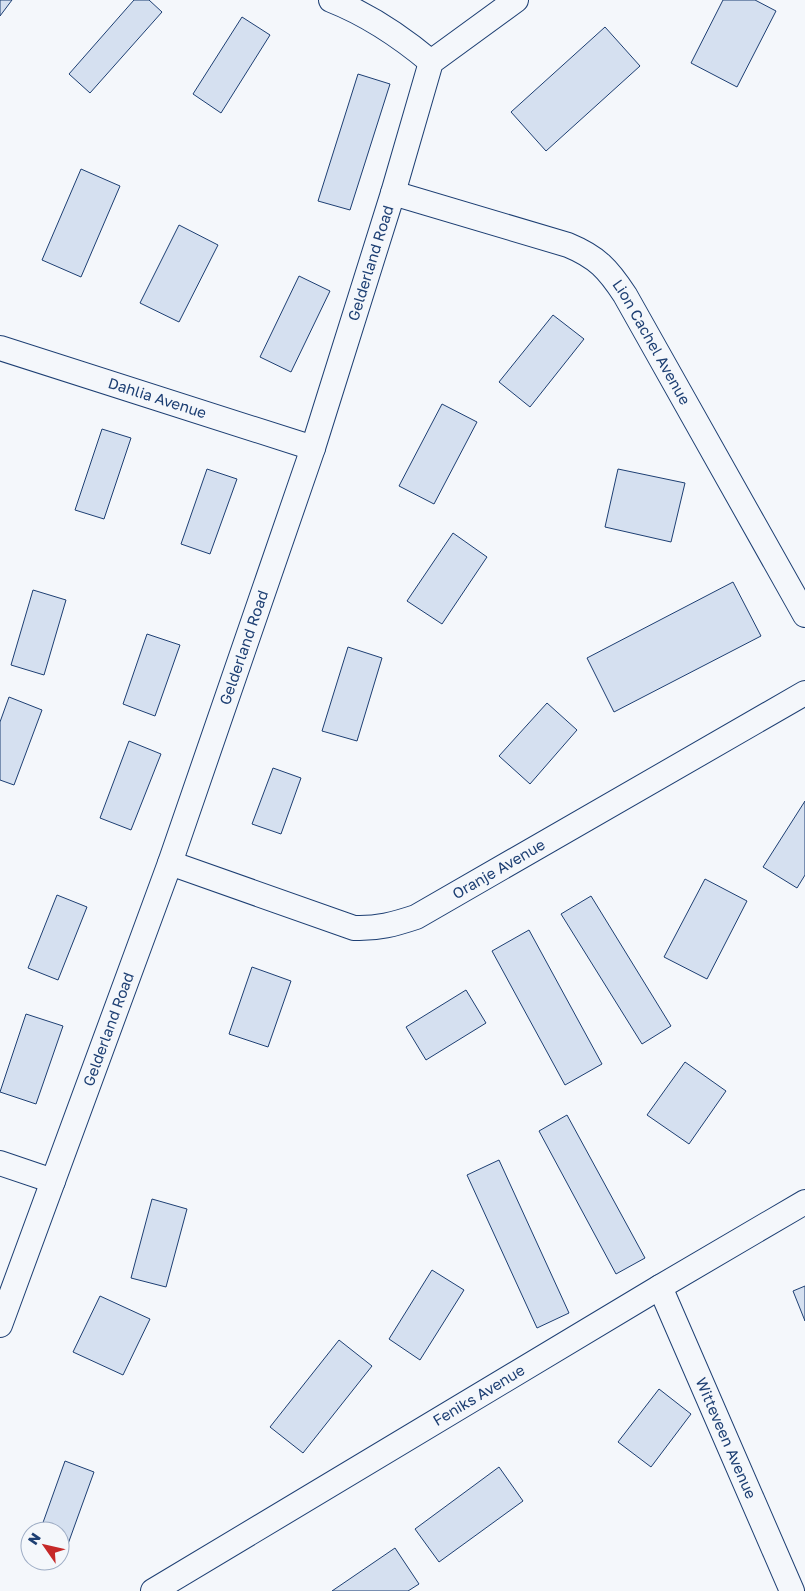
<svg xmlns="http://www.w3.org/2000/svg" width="805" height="1591" font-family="'Golos Text',sans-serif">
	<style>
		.building { fill: #d5e0f0; stroke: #1d3f73 }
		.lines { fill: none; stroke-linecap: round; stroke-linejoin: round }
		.street-casing { stroke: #1d3f73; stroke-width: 26 }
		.street { stroke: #f4f7fb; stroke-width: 24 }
		.labels { text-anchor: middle; stroke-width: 4; stroke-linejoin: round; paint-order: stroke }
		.street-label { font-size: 15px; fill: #1d3f73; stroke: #f4f7fb }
	</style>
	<rect width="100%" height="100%" fill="#f4f7fb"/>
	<g class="building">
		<path d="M 0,0 L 12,0 L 0,16 Z"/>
		<path d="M 134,0 L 149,0 L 162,12 L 90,93 L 69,74 Z"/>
		<path d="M 723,0 L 755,0 L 776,11 L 737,87 L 691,63 Z"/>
		<path d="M 242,17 L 270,35 L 221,113 L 193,94 Z"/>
		<path d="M 605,27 L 640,66 L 546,151 L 511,112 Z"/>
		<path d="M 358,74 L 390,84 L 350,210 L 318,201 Z"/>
		<path d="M 81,169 L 120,186 L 81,277 L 42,260 Z"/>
		<path d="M 179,225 L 218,245 L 179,322 L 140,303 Z"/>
		<path d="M 299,276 L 330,291 L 291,372 L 260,357 Z"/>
		<path d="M 553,315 L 584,339 L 530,407 L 499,382 Z"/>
		<path d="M 442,404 L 477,422 L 434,504 L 399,486 Z"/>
		<path d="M 102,429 L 131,438 L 104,519 L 75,510 Z"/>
		<path d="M 207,469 L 237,479 L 210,554 L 181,544 Z"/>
		<path d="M 618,469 L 685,483 L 671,542 L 605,527 Z"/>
		<path d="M 453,533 L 487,557 L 442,624 L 407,601 Z"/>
		<path d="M 733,582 L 761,636 L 614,712 L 587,658 Z"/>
		<path d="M 33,590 L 66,600 L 44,675 L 11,665 Z"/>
		<path d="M 147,634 L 180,645 L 155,716 L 123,704 Z"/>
		<path d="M 348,647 L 382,658 L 357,741 L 322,731 Z"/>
		<path d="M 9,697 L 42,710 L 14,785 L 0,780 L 0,722 Z"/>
		<path d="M 547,703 L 577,730 L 530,784 L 499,756 Z"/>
		<path d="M 129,741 L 161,754 L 131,830 L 100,818 Z"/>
		<path d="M 273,768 L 301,778 L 281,834 L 252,824 Z"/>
		<path d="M 805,801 L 805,875 L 797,888 L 763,867 Z"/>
		<path d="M 705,879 L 747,901 L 707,979 L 664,957 Z"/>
		<path d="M 57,895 L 87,907 L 58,980 L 28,968 Z"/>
		<path d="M 591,896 L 671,1026 L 642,1044 L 561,914 Z"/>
		<path d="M 529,930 L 602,1064 L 565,1085 L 492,951 Z"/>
		<path d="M 252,967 L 291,981 L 268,1047 L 229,1034 Z"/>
		<path d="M 466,990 L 486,1023 L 426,1060 L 406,1027 Z"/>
		<path d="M 26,1014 L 63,1026 L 36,1104 L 0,1092 Z"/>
		<path d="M 685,1062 L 726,1091 L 689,1144 L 647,1115 Z"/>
		<path d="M 567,1115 L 645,1258 L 616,1274 L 539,1131 Z"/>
		<path d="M 499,1160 L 569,1313 L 537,1328 L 467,1175 Z"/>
		<path d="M 152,1199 L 187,1209 L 166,1287 L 131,1278 Z"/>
		<path d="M 432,1270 L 464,1290 L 420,1360 L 389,1339 Z"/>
		<path d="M 805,1286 L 805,1321 L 793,1291 Z"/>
		<path d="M 100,1296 L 150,1319 L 123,1375 L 73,1352 Z"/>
		<path d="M 339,1340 L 372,1366 L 303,1453 L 270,1427 Z"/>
		<path d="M 659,1389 L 691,1414 L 651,1467 L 618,1442 Z"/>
		<path d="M 65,1461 L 94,1472 L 68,1544 L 60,1541 L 60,1531 L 40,1531 Z"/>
		<path d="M 499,1467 L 523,1501 L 439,1562 L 415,1529 Z"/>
		<path d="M 395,1548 L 419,1584 L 408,1591 L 332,1591 Z"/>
	</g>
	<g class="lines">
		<g class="street-casing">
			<g id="street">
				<path d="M 331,0 C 369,15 400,36 431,62"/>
				<path id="s1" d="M 393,193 L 568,245 C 597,257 608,269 625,295 L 805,615"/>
				<path id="s2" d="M 0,348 L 313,448"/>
				<path id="s3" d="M 170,863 L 354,928 C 377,929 395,924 416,917 L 805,693"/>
				<path d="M 0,1163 L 53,1181"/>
				<path id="s4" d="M 660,1287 L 792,1591"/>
				<path id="s5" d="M 0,1325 L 170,863 L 313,448 L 393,193 L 431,62 L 516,0"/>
				<path id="s6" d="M 153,1591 L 660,1287 L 805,1202"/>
			</g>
		</g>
		<use href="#street" class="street"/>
	</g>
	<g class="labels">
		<g class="street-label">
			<text dy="5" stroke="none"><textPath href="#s5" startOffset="1125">Gelderland Road</textPath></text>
			<text dy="5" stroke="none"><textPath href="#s1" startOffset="314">Lion Cachel Avenue</textPath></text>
			<text dy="5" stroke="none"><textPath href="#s2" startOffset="165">Dahlia Avenue</textPath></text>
			<text dy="5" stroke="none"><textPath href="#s5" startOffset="720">Gelderland Road</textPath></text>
			<text dy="5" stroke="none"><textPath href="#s3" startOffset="354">Oranje Avenue</textPath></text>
			<text dy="5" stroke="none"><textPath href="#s5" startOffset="315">Gelderland Road</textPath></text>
			<text dy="5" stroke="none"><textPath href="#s6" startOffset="380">Feniks Avenue</textPath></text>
			<text dy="5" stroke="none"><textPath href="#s4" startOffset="165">Witteveen Avenue</textPath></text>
		</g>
	</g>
	<g transform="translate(45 1546) rotate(304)"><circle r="24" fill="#f4f7fb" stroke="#9eadc5"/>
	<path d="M0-4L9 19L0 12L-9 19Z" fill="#c62828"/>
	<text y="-8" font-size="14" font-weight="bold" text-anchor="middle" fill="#1d3f73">N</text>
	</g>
</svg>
